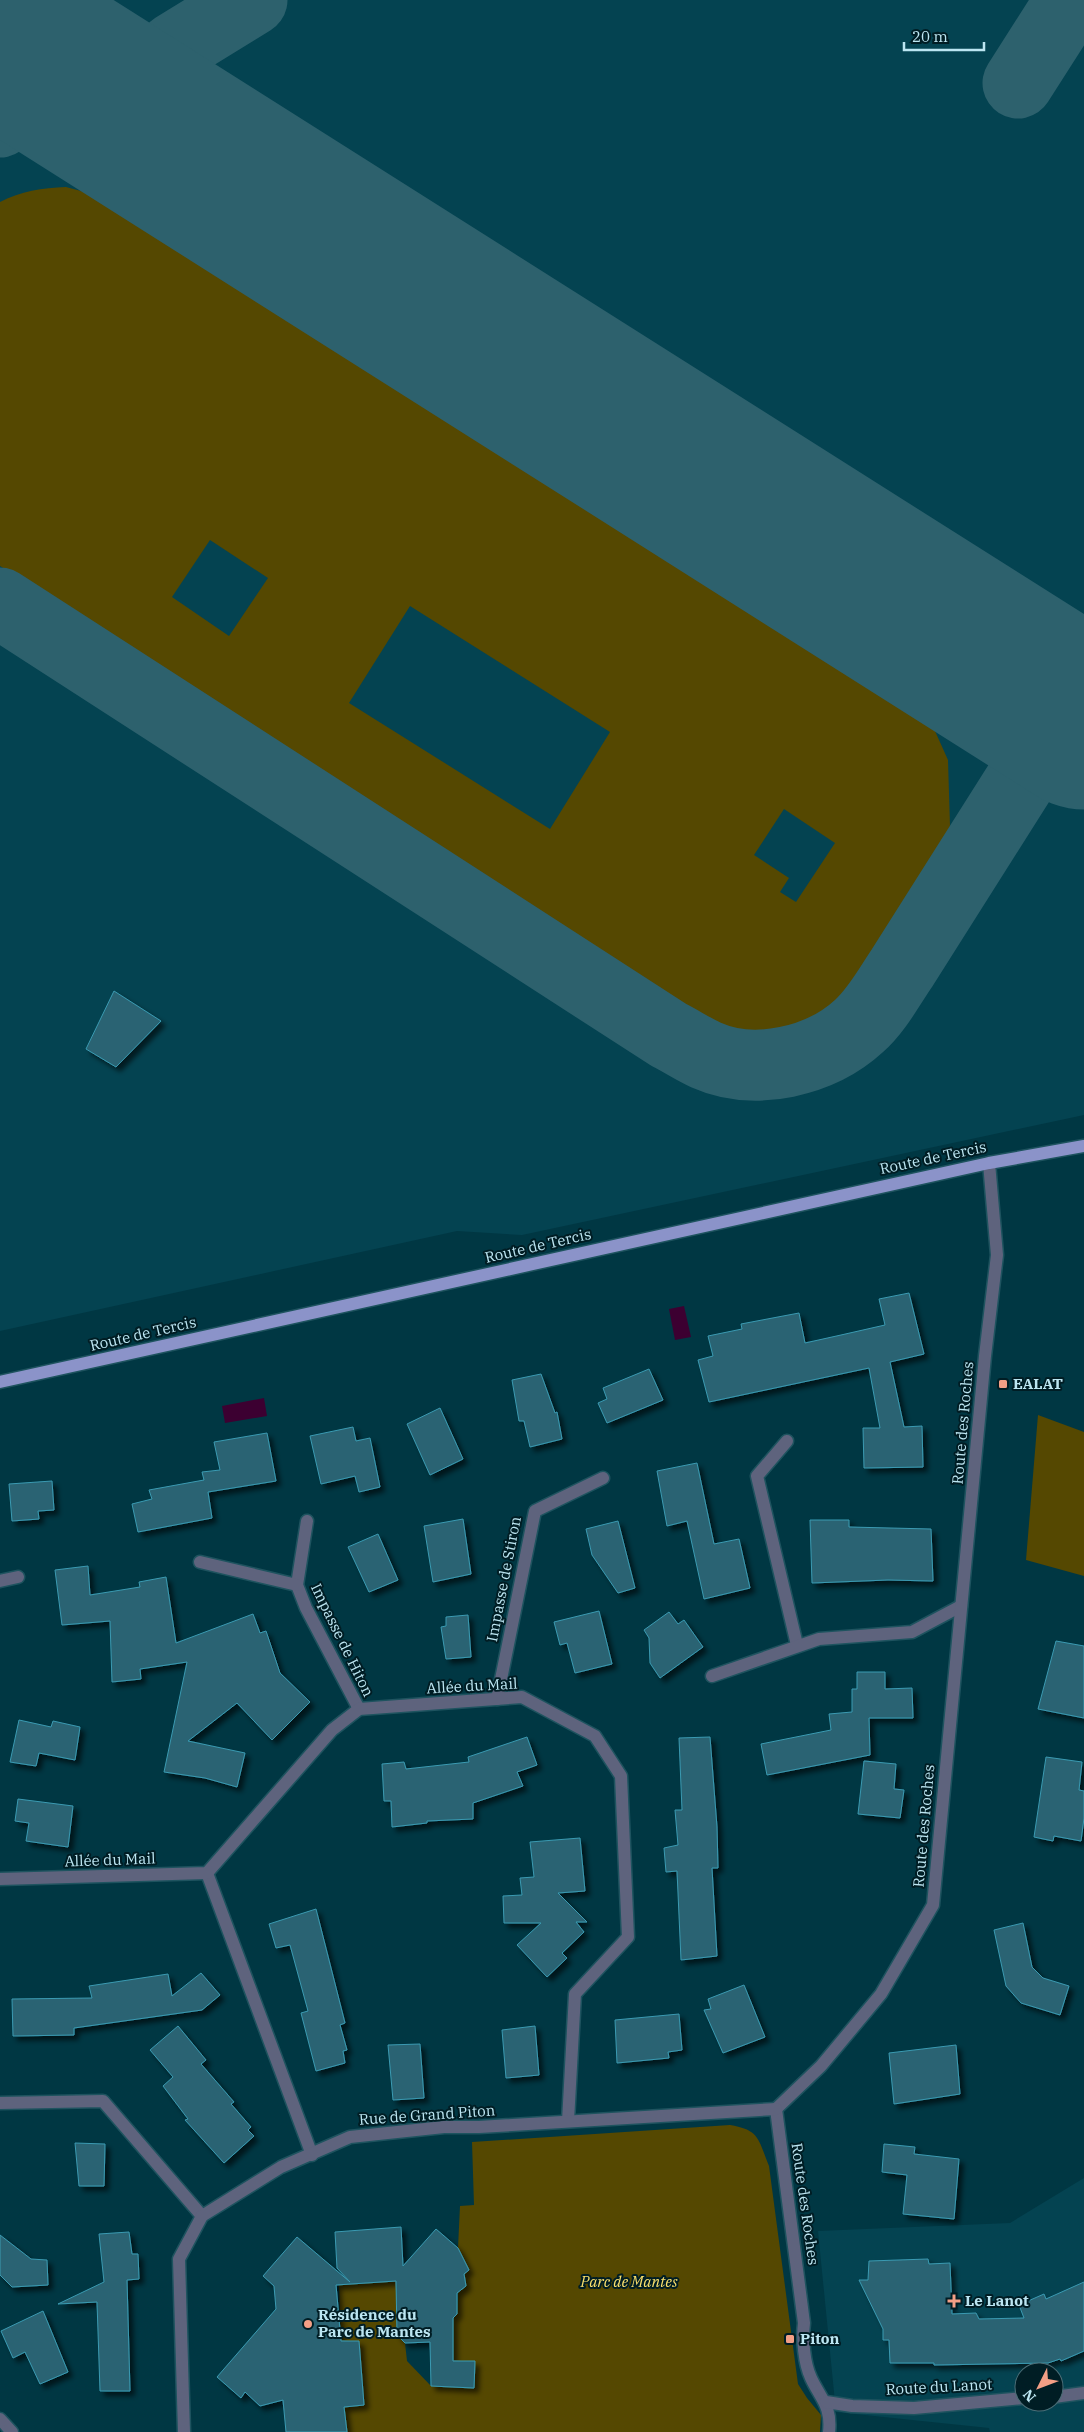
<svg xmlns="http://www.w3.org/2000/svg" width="1084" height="2432" font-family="'IBM Plex Serif',serif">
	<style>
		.built { fill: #044351; fill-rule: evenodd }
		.green { fill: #554801; fill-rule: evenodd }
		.water { fill: #3c0031 }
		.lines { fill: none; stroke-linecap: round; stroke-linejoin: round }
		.taxiway { stroke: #2d616d; stroke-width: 71 }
		.runway { stroke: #2d616d; stroke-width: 179 }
		.building { fill: #296473; stroke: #3b9ab2; filter: url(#shadow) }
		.minor-casing { stroke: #1e535f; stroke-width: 15 }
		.major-casing { stroke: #1e535f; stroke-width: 15 }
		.minor { stroke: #5e637d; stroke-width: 12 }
		.major { stroke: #8b93c9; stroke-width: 12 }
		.poi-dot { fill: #f39f86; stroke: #001d24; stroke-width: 2 }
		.labels { text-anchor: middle; stroke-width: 4; stroke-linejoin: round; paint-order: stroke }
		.street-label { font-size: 15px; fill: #bce6f2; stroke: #001d24 }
		.poi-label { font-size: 15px; font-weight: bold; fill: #bce6f2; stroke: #001d24; text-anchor: start }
		.park-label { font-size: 15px; font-style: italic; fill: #fbe16d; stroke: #001d24 }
	</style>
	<defs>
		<filter id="shadow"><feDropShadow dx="4.5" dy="4.5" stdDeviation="2.5" flood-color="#0009"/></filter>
	</defs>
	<rect width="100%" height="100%" fill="#003743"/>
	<g class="built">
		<path d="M 0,0 L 1084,0 L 1084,1115 L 522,1235 L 457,1231 L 0,1331 Z"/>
		<path d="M 1084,2178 L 1084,2432 L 990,2432 L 989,2428 L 836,2412 L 818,2231 L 1010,2223 ZM 1024,2372 L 1054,2372 L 1054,2402 L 1024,2402 Z"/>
	</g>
	<g class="green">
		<path d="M 66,187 L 103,197 L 914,708 L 935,731 L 948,760 L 950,826 L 937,855 L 851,990 L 834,1014 L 805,1028 L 776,1037 L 750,1035 L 721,1030 L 0,566 L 0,202 C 21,191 42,188 66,187 ZM 210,540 L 268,578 L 229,636 L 172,597 ZM 410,606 L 610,732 L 550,829 L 349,703 ZM 784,809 L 835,843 L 796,902 L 780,892 L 789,878 L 754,855 Z"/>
		<path d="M 1038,1415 L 1084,1432 L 1084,1576 L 1026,1560 Z"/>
		<path d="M 730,2125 C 760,2130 758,2139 769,2166 L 798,2384 L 807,2398 L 821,2415 L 820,2432 L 347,2432 L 344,2407 L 364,2405 L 359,2341 L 341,2341 L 339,2285 L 396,2281 L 397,2335 L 405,2343 L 407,2361 L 431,2386 L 474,2388 L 475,2361 L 453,2361 L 453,2318 L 457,2314 L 458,2292 L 466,2286 L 464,2274 L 469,2270 L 458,2248 L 460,2206 L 474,2205 L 472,2142 Z"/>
	</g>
	<g class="water">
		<path d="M 684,1306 L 691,1337 L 675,1340 L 669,1309 Z"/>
		<path d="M 264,1398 L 267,1416 L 225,1423 L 222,1406 Z"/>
	</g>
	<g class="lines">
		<g class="taxiway">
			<path d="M 0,40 C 19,55 21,74 16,97"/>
			<path d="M 174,48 L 252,0"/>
			<path d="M 1018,83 L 1071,0"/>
			<path d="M 0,122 C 19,92 34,73 73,85 L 137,127"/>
			<path d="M 0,603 L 669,1035 C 681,1041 693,1049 706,1055 C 755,1077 821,1061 859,1026 C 877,1010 889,987 902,968 L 1038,753 C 1040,747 1044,741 1045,735 C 1052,693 993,668 965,650"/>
		</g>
		<path class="runway" d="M 0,34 L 1084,720"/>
	</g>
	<g class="building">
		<path d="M 114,991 L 161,1021 L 116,1067 L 86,1049 Z"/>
		<path d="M 909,1293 L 924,1354 L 890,1362 L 904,1427 L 922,1426 L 923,1467 L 864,1468 L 863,1428 L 880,1428 L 869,1368 L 709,1402 L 698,1360 L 713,1356 L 708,1336 L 742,1329 L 741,1324 L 799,1313 L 805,1343 L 841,1335 L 885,1325 L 879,1299 Z"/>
		<path d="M 649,1369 L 663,1400 L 607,1423 L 598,1403 L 607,1399 L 603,1388 Z"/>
		<path d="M 541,1374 L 555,1413 L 557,1412 L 562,1439 L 530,1447 L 524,1421 L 519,1421 L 512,1380 Z"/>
		<path d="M 440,1408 L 463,1459 L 430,1475 L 407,1424 Z"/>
		<path d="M 353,1427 L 356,1441 L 370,1438 L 380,1487 L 359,1492 L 355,1476 L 321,1484 L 310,1436 Z"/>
		<path d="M 267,1433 L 276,1481 L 208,1492 L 212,1518 L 138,1532 L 132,1504 L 152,1499 L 149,1490 L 204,1480 L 202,1472 L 220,1470 L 214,1442 Z"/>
		<path d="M 697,1463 L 714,1544 L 739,1539 L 750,1588 L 704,1599 L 687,1521 L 667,1526 L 657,1471 Z"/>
		<path d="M 52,1481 L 54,1510 L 38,1511 L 39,1519 L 12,1521 L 9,1484 Z"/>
		<path d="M 463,1519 L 471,1574 L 433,1582 L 424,1526 Z"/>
		<path d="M 810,1520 L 849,1520 L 849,1527 L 931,1529 L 933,1581 L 888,1580 L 812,1583 Z"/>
		<path d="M 618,1521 L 635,1588 L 618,1593 L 592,1555 L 586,1529 Z"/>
		<path d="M 378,1534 L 398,1580 L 369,1592 L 348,1547 Z"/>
		<path d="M 88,1566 L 90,1595 L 140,1587 L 139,1582 L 166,1577 L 176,1643 L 253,1614 L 260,1633 L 266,1631 L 280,1673 L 310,1702 L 272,1740 L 237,1703 L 188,1741 L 245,1753 L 237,1787 L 205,1778 L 164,1772 L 187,1662 L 140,1669 L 141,1679 L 112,1682 L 110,1621 L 62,1625 L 55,1570 Z"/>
		<path d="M 599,1611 L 612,1664 L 575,1673 L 567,1643 L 560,1645 L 554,1622 Z"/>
		<path d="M 669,1612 L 678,1624 L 684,1620 L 703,1647 L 660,1678 L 650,1663 L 649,1638 L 644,1630 Z"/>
		<path d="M 468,1615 L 471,1657 L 446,1659 L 441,1627 L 446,1626 L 446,1617 Z"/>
		<path d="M 1056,1641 L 1084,1646 L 1084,1718 L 1038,1709 Z"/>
		<path d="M 857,1672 L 885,1672 L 885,1689 L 912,1688 L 913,1718 L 869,1718 L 870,1755 L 767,1775 L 761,1744 L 831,1730 L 829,1714 L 852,1712 L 852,1689 L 857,1689 Z"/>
		<path d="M 19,1720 L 51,1727 L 53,1721 L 80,1727 L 75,1760 L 39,1753 L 36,1766 L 10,1762 Z"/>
		<path d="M 527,1737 L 537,1765 L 517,1772 L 523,1786 L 473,1803 L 473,1819 L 427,1821 L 427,1823 L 392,1827 L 391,1801 L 384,1801 L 382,1764 L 404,1762 L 406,1769 L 469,1762 L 468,1757 Z"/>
		<path d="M 710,1737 L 717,1827 L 718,1868 L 712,1868 L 717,1956 L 681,1960 L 677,1871 L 666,1872 L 664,1848 L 678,1845 L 675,1810 L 682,1810 L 679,1738 Z"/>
		<path d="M 1046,1757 L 1082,1762 L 1079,1790 L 1084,1791 L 1084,1818 L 1081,1841 L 1054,1836 L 1053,1841 L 1034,1837 Z"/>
		<path d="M 864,1761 L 896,1764 L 894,1789 L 904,1790 L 900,1818 L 858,1814 Z"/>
		<path d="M 18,1799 L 73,1806 L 68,1847 L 26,1841 L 29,1823 L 15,1821 Z"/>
		<path d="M 580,1838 L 585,1891 L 558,1893 L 587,1922 L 576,1922 L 584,1932 L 562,1953 L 567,1958 L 547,1977 L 517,1945 L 541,1923 L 504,1923 L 503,1896 L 522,1895 L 520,1878 L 534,1877 L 530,1842 Z"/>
		<path d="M 316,1909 L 345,2023 L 340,2025 L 347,2050 L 343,2051 L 345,2063 L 316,2071 L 301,2013 L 308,2011 L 290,1945 L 276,1948 L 269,1924 Z"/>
		<path d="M 1023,1923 L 1032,1967 L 1043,1978 L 1069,1986 L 1060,2015 L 1021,2003 L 1006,1986 L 994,1930 Z"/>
		<path d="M 201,1973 L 220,1995 L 202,2010 L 74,2028 L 74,2035 L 13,2036 L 12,1999 L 92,1998 L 89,1986 L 168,1974 L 172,1996 Z"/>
		<path d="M 744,1985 L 765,2037 L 723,2053 L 704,2010 L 711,2009 L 708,1999 Z"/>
		<path d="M 679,2014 L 682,2050 L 668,2052 L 669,2058 L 617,2063 L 615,2020 Z"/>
		<path d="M 178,2026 L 206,2060 L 201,2064 L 234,2102 L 231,2104 L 251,2127 L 248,2130 L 254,2136 L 224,2163 L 185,2120 L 188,2119 L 163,2086 L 173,2077 L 150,2050 Z"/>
		<path d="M 535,2026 L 539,2075 L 506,2078 L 502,2030 Z"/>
		<path d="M 420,2044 L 424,2098 L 393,2100 L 388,2045 Z"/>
		<path d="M 956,2045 L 960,2094 L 894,2104 L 889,2053 Z"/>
		<path d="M 75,2143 L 105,2144 L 104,2186 L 79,2186 Z"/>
		<path d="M 884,2144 L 915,2147 L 914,2154 L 959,2159 L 954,2219 L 903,2214 L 907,2175 L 882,2172 Z"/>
		<path d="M 401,2227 L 403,2266 L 436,2229 L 458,2248 L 469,2270 L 464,2274 L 466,2286 L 457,2293 L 457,2314 L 453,2318 L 453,2361 L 475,2361 L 474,2388 L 431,2386 L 430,2342 L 405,2343 L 397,2335 L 396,2281 L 336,2285 L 341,2341 L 359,2341 L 364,2405 L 344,2407 L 347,2432 L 286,2432 L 283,2400 L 260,2406 L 245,2392 L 241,2398 L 217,2377 L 276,2309 L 274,2286 L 263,2276 L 297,2237 L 350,2282 L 337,2268 L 335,2232 Z"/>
		<path d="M 129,2232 L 132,2254 L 138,2254 L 139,2279 L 127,2280 L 130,2391 L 100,2391 L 97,2302 L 58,2304 L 104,2282 L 99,2234 Z"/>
		<path d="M 0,2235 L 31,2259 L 47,2260 L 48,2285 L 12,2287 L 0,2275 Z"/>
		<path d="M 928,2259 L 929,2264 L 950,2263 L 952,2314 L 976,2313 L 979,2319 L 1024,2318 L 1019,2305 L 1044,2294 L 1046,2299 L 1084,2282 L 1084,2351 L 1061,2361 L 1060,2359 L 1048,2363 L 934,2365 L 934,2363 L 890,2363 L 889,2340 L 883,2340 L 883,2329 L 859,2280 L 868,2280 L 869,2261 Z"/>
		<path d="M 43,2311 L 68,2372 L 40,2384 L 25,2352 L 13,2358 L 1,2331 Z"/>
	</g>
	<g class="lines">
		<g class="minor-casing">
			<g id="minor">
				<path d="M 787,1441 L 757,1476 L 797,1645"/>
				<path d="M 307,1521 L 297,1585 L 306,1608 L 359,1709"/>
				<path d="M 200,1562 L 297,1585"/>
				<path d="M 0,1581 L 18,1577"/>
				<path d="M 712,1676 L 819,1639 L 912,1632 L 961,1606"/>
				<path d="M 497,1699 L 535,1511 L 603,1478"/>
				<path d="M 207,1873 L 312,2155"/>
				<path d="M 0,1879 L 207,1873 L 332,1730 L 359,1709 L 522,1697 L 595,1736 L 621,1776 L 628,1937 L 575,1994 L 568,2121"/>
				<path d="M 0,2103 L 103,2101 L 202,2216"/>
				<path d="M 776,2109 L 821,2066 L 881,1994 L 933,1905 L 985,1356 L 997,1255 L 989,1163"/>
				<path d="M 776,2109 L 804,2323 C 802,2339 804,2363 811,2378 C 820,2398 832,2406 829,2432"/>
				<path d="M 1054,2397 L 1084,2393"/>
				<path d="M 826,2402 L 852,2406 L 914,2408 L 1024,2398"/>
				<path d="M 0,2419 L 12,2432"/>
				<path d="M 184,2432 L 179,2259 L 202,2216 L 281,2167 L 350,2137 L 444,2127 L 479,2127 L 776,2109"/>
			</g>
		</g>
		<g class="major-casing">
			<path id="major" d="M 0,1382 L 989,1163 L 1084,1146"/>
		</g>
		<use href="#minor" class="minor"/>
		<use href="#major" class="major"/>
	</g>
	<g class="poi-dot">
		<rect x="998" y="1379" width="10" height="10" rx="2.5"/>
		<path d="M951.5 2293.5h5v5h5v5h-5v5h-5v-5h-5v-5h5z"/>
		<circle cx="308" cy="2324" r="5"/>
		<rect x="785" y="2334" width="10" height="10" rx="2.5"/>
	</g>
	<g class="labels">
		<g class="street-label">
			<text transform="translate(933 1158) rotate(-12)" y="5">Route de Tercis</text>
			<text transform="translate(538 1246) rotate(-13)" y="5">Route de Tercis</text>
			<text transform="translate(143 1334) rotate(-13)" y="5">Route de Tercis</text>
			<text transform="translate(963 1423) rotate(-85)" y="5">Route des Roches</text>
			<text transform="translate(504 1579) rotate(-79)" y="5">Impasse de Stiron</text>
			<text transform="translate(342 1640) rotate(64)" y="5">Impasse de Hiton</text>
			<text transform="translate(472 1686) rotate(-3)" y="5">Allée du Mail</text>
			<text transform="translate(924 1826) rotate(-85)" y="5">Route des Roches</text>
			<text transform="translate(110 1860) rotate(-2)" y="5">Allée du Mail</text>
			<text transform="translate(427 2115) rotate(-4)" y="5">Rue de Grand Piton</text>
			<text transform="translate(805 2204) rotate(82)" y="5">Route des Roches</text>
			<text transform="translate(939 2387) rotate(-3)" y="5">Route du Lanot</text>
		</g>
		<g class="poi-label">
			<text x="1013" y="1389">EALAT</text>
			<text x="965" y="2306">Le Lanot</text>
			<text x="318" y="2320">Résidence du<tspan x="318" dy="17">Parc de Mantes</tspan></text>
			<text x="800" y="2344">Piton</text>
		</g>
		<g class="park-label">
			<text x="629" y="2287">Parc de Mantes</text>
		</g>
	</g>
	<g transform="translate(1039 2387) rotate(228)"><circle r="24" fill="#001d24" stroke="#4b6d76"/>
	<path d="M0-4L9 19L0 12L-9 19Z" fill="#f39f86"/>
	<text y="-8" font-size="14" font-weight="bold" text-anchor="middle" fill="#bce6f2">N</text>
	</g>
	<path d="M904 42v8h80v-8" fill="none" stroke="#bce6f2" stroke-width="2.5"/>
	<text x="912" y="42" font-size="15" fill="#bce6f2" stroke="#001d24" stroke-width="4" paint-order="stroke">20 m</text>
</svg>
